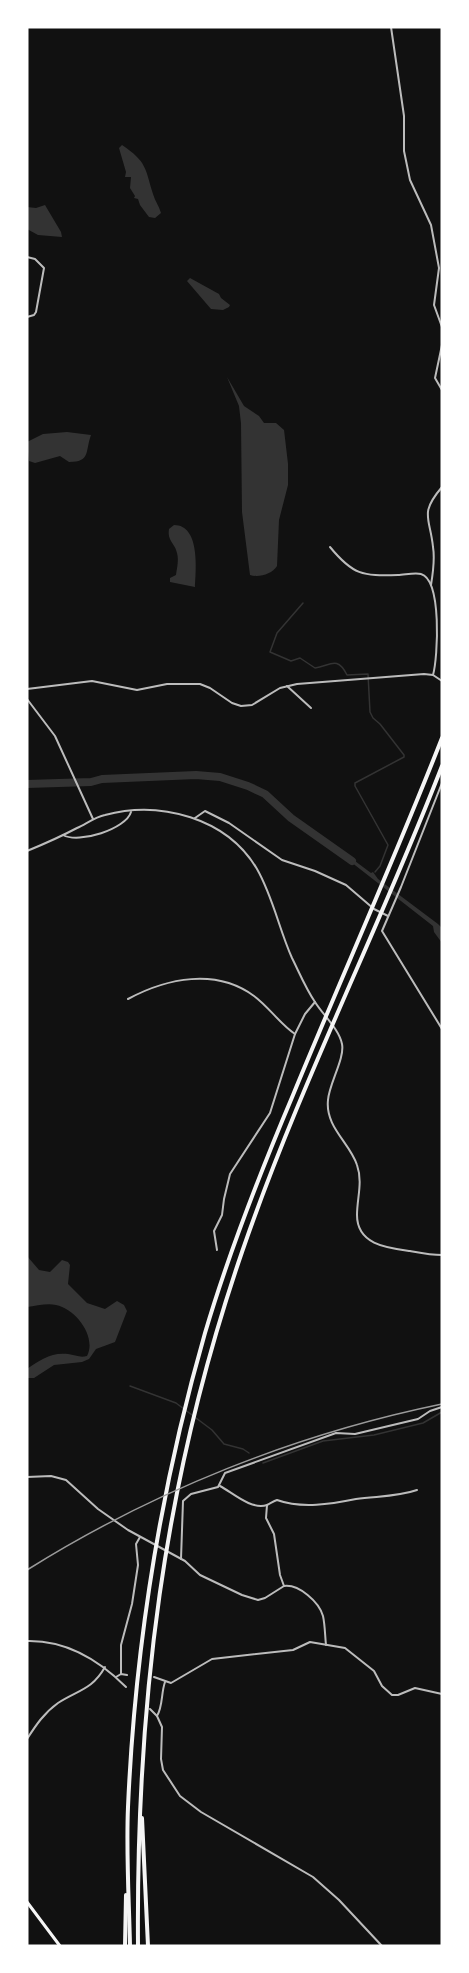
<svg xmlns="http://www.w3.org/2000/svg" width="469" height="1973" font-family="Merriweather,serif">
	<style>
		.water { fill: #333 }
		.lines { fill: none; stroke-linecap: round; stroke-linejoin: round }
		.stream { stroke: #333; stroke-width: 1.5 }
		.river { stroke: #333; stroke-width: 8 }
		.minor { stroke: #bcbcbc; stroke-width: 2 }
		.tertiary { stroke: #bcbcbc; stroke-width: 2 }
		.primary { stroke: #f5f5f5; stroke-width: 3 }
		.motorway { stroke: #f5f5f5; stroke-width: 4 }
		.rail { stroke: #9a9a9a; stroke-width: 1.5 }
	</style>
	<rect width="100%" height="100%" fill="#111"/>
	<g class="water">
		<path d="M 122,145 C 147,162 145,168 153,194 C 155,201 159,206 161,213 L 155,218 L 149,217 L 140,205 L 138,199 L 134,198 L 135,196 L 130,188 L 131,177 L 125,177 L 126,172 L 119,148 Z"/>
		<path d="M 45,205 L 61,232 L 62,237 L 38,235 L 27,229 L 27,207 L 36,208 Z"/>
		<path d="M 190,278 L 219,294 L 221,298 L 230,305 L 229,307 L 223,310 L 211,309 L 187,281 Z"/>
		<path d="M 227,377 L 244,406 L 259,416 L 264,423 L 276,423 L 284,430 L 288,464 L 288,485 L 279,520 L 277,566 C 272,574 259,578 250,575 L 242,512 L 241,423 L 239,406 Z"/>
		<path d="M 67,432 L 91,435 C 85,451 91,462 69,462 L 60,456 L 35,463 L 29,461 L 27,442 L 43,434 Z"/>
		<path d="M 174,525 C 200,525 196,569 195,587 L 170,582 L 170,578 L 176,575 C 177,568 179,560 177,553 C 175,543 167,541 169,529 Z"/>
		<path d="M 342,855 L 347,855 L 371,873 L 373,872 L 378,879 L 438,924 L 442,928 L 442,943 L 434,932 L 433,926 Z"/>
		<path d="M 27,1256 L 39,1270 L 50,1272 L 62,1260 L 68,1262 L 70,1265 L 68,1284 L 87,1303 L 105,1309 L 117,1301 L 124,1305 L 127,1311 L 115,1342 L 96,1349 L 89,1359 L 82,1362 L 54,1365 L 34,1378 L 27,1378 L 27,1369 C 40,1360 51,1352 68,1354 C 75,1355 80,1358 87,1356 C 97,1337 76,1309 56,1305 C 47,1303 36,1306 27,1307 Z"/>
	</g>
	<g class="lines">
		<g class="stream">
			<path d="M 303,603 L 277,633 L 270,652 L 291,661 L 300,658 L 315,668 C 330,666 337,655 347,675 L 368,674 L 370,712 L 373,718 L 380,724 L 404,755 L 404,757 L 355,783 L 355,786 L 388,845 L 380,866 L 375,872"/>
			<path d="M 130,1386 L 176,1403 L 212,1430 L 224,1444 L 243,1449 L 249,1453"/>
			<path d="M 263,1463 L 323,1441 L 374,1435 L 423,1423 L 442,1412"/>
		</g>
		<path class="river" d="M 27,784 L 91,782 L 102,779 L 196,775 L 220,777 L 248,786 L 265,794 L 291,818 L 352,861"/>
		<g class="minor">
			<path d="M 391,27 L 404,116 L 404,151 L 410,180 L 431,225 L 439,268 L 434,305 L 442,327"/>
			<path d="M 27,257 L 35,259 L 44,268 L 36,312 L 34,315 L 27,317"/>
			<path d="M 442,345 L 435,378 L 442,390"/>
			<path d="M 330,547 C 353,575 362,576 398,575 C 404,575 415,572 421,574 C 442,580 438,657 433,675"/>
			<path d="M 431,585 C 433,573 435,559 433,547 C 430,517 419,514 442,487"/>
			<path d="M 287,686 L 311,708"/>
			<path d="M 442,783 L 401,887 L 382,931 L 442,1029"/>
			<path d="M 195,818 L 205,811 L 229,823 L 282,860 L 315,871 L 346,885 L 374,909 L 388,916"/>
			<path d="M 63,835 C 79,844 126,829 131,812"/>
			<path d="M 128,999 C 167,978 216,968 254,996 C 269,1007 280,1024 295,1034"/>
			<path d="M 217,1250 L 214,1231 L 222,1215 L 224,1199 L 230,1174 L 270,1113 L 295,1034 L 305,1014 L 315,1002"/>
			<path d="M 27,1477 L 51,1476 L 66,1480 L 98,1509 L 128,1530 L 185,1561 L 200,1575 L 242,1595 L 258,1600 L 265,1598 L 284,1586 C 299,1584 319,1602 323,1616 C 325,1625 325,1636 326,1645"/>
			<path d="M 220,1486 C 233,1493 251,1510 267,1505 C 271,1503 274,1501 277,1500 C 302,1509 331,1504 356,1499 C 377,1496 397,1497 417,1490"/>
			<path d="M 267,1505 L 266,1518 L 274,1534 L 280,1575 L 284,1586"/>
			<path d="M 181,1559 L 183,1501 L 191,1494 L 218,1487 L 225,1473 L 336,1433 L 355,1434 L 418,1419 L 430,1411 L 442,1407"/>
			<path d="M 121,1674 L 121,1645 L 132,1604 L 138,1565 L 136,1544 L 140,1537"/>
			<path d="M 116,1677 L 121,1674 L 127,1675"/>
			<path d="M 154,1677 L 171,1683 L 212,1659 L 293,1650 L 310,1642 L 345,1648 L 374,1671 L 382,1686 L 392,1695 L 398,1695 L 415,1688 L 442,1694"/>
			<path d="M 157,1716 C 163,1706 161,1693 165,1682"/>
			<path d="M 27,1739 C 36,1725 44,1713 58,1703 C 78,1690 92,1690 105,1667"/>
		</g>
		<g class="tertiary">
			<path d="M 27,689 L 92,681 L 137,690 L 167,684 L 200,684 L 210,688 L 232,703 L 241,706 L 252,705 L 280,688 L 297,684 L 424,674 L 433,675 L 442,681"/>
			<path d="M 27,699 L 55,736 L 93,819"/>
			<path d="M 27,851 C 44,844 60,837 77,828 C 86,824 95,817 105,815 C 160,800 227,818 257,869 C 273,897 279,929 292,958 C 299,972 306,989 315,1002 C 323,1015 339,1029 342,1044 C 345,1058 329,1084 328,1100 C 325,1127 350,1143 357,1165 C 363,1182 357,1198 357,1215 C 357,1245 388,1248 410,1251 C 421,1253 431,1255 442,1255"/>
			<path d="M 27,1641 C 67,1640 99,1660 126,1687"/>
			<path d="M 150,1709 L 157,1716 L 162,1727 L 161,1759 L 163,1770 L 180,1796 L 201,1812 L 313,1877 L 339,1900 L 382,1946"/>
		</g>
		<path class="primary" d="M 27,1902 L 60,1946"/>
		<g class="motorway">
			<path d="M 142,1818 L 148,1946"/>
			<path d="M 125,1946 L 126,1895"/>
			<path d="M 130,1946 C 129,1900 126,1853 128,1807 C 135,1647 161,1486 205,1333 C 229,1252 260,1173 293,1095 C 342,976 395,858 442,738"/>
			<path d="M 138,1946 C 136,1704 163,1482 242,1252 C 299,1086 379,929 442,766"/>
		</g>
		<path class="rail" d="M 27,1570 C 153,1491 296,1434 442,1404"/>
	</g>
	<rect width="469" height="1973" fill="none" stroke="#ffffff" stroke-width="57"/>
</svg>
